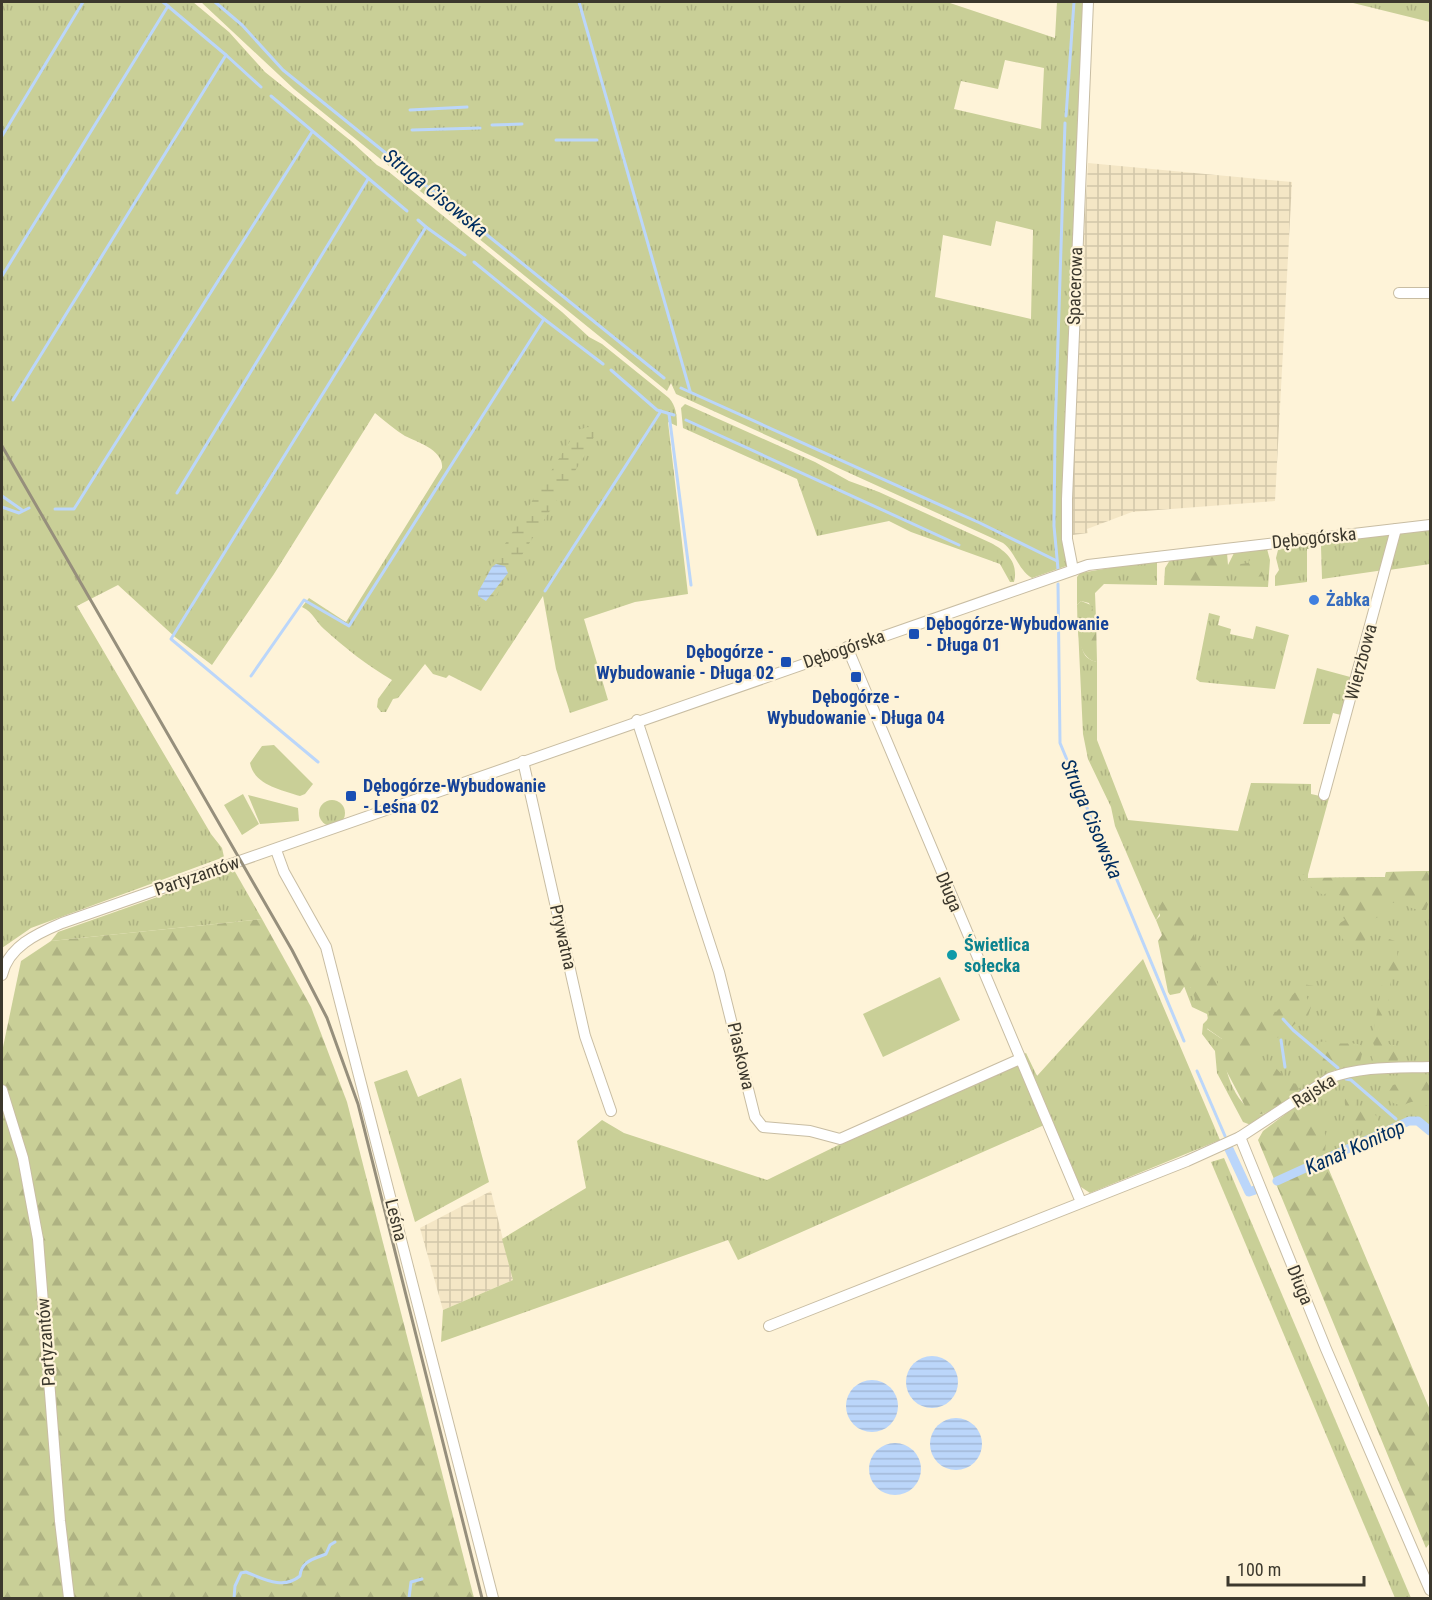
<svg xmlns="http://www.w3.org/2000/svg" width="1432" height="1600" font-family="'Roboto Condensed',sans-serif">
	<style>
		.industrial { fill: url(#industrial-grid) }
		.grass { fill: url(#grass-tufts); fill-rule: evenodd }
		.forest { fill: url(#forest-firs) }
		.wetland { fill: url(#wetland-marsh) }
		.green { fill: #c9cf97 }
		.water { fill: url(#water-rules) }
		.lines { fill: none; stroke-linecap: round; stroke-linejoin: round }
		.stream { stroke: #bbd6fa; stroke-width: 3 }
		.canal { stroke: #bbd6fa; stroke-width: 9 }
		.minor-casing { stroke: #c8bda3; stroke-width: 12 }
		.minor { stroke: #fff; stroke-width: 10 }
		.rail { stroke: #968f7c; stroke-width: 3 }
		.shop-dot { fill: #3f7fe0; stroke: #fef3d8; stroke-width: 2 }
		.transit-dot { fill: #1a4fb4; stroke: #fef3d8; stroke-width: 2 }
		.culture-dot { fill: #0f9aa8; stroke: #fef3d8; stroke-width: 2 }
		.labels { text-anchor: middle; stroke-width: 4.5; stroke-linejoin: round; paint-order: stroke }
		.street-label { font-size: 18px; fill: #3c382d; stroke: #fef3d8 }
		.shop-label { font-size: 18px; font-weight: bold; fill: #366cbe; stroke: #fef3d8; text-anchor: start }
		.transit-label { font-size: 18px; font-weight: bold; fill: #164399; stroke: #fef3d8; text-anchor: start }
		.culture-label { font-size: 18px; font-weight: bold; fill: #0d838f; stroke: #fef3d8; text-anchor: start }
		.water-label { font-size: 20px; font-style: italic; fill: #012e60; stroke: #fef3d8 }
	</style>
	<defs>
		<pattern id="industrial-grid" width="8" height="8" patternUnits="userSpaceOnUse" patternTransform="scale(1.5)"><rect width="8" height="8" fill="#f4e6c5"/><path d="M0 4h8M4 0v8" fill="none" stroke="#d2c6aa"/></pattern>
		<pattern id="grass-tufts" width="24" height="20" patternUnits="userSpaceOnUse" patternTransform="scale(1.5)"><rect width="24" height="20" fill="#c9cf97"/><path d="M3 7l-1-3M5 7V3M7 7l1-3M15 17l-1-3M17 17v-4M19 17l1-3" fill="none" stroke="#aeb282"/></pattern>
		<pattern id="forest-firs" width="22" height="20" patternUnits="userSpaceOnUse" patternTransform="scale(1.5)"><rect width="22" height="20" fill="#c9cf97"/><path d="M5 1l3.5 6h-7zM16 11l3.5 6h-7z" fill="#aeb282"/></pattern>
		<pattern id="wetland-marsh" width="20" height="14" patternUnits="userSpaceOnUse" patternTransform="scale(1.5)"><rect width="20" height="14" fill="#c9cf97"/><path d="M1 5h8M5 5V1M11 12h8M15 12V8" fill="none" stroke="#aeb282"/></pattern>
		<pattern id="water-rules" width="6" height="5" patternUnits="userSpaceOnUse" patternTransform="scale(1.5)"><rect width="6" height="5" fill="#bbd6fa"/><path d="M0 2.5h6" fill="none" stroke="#a2b8d7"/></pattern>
	</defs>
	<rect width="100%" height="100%" fill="#fef3d8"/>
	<g class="industrial">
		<path d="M 1088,163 L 1292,182 L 1275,501 L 1132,512 L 1087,529 L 1088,533 L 1073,535 L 1072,458 Z"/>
		<path d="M 491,1191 L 513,1280 L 443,1310 L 420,1228 Z"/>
	</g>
	<g class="grass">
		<path d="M 2,2 L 193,2 L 229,32 L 265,72 L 351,141 L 377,165 L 389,172 L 562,312 L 589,337 L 602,344 L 669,398 C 676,406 677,415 677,426 L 668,422 L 688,594 L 635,602 L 584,619 L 608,700 L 570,713 L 556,669 L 543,596 L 481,691 L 449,675 L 446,678 L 433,674 L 425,664 L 398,698 L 393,699 L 386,712 L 381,712 L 377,707 L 378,699 L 392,680 C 368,666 345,648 324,629 C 315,621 314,613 302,607 L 309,598 L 346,622 L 442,468 C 444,450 417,442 405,436 C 395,430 385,421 375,413 L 274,574 L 212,665 L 175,637 L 118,585 L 77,606 L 211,834 L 222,848 L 224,857 L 31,928 L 2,948 Z"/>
		<path d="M 201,2 L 947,2 L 1055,38 L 1057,2 L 1085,2 L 1069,565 L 1032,578 C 1018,570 1016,553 1003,543 L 676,394 L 671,383 L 667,391 L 294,89 ZM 1005,60 L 1044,68 L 1041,129 L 954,109 L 961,81 L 998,89 ZM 996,221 L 1033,230 L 1031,319 L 935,297 L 943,235 L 991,246 Z"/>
		<path d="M 1349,2 L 1430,2 L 1430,22 Z"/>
		<path d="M 685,404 L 815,462 L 849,481 L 879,492 L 991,543 C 1006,551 1019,562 1014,582 L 1010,582 L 1000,564 L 911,532 L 889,521 L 817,536 L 797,479 L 683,428 L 681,408 Z"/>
		<path d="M 1430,530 L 1430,564 L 1389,570 L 1399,535 L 1405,532 Z"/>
		<path d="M 1386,534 L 1391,537 L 1384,570 L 1322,579 L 1321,546 L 1326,541 Z"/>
		<path d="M 1308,543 L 1314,548 L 1307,549 L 1307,582 L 1275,586 L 1275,576 L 1279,570 L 1276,558 L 1278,550 Z"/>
		<path d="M 1267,549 L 1270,560 L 1268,587 L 1164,585 L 1165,568 L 1170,560 L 1227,553 L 1228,565 L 1235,551 Z"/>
		<path d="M 1157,560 L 1157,585 L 1104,584 L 1095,593 L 1096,619 L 1089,603 L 1081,601 L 1077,605 L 1077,577 L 1080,573 Z"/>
		<path d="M 1209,613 L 1220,616 L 1218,625 L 1231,629 L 1230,634 L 1253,639 L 1256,626 L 1289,635 L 1275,689 L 1200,682 L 1196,679 Z"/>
		<path d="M 1078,628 C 1083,642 1078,658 1097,662 L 1097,740 L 1128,820 L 1238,831 L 1251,783 L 1311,784 L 1311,794 L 1329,798 L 1307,878 L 1385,877 L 1386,872 L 1430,871 L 1430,1064 L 1359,1065 L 1335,1070 L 1251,1125 L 1243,1122 L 1217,1073 L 1215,1051 L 1202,1034 L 1203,1024 L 1208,1019 L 1207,1014 L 1192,1007 L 1184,986 L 1190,987 L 1211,1008 L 1207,1029 L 1222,1039 C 1223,1066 1232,1104 1260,1115 L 1276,1108 L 1290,1095 L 1268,1093 L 1160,913 L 1156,920 L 1150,908 L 1115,826 L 1111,807 L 1088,759 L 1083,734 Z"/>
		<path d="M 1317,668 L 1354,678 L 1345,716 L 1333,713 L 1330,724 L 1303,724 Z"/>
		<circle cx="332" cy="813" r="13"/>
		<path d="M 234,870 L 262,919 L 51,941 L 58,932 Z"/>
		<path d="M 1143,959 L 1220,1140 L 1090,1193 L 1078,1185 L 1051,1122 L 738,1260 L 728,1240 L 441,1342 L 443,1310 L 513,1280 L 502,1239 L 586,1188 L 577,1141 L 602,1120 L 624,1133 L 767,1180 L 1026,1053 L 1037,1076 Z"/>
		<path d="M 407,1070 L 418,1097 L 461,1078 L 489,1182 L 415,1222 L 374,1082 Z"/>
		<path d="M 1430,1071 L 1430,1128 L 1416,1117 L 1410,1118 L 1323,1158 L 1300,1103 L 1330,1084 L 1356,1074 Z"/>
		<path d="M 1224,1158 L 1411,1598 L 1395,1598 L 1211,1162 Z"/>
	</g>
	<g class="forest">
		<path d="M 1262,549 L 1269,561 L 1265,576 L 1243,578 L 1235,576 L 1232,560 L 1241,564 L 1248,563 L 1256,550 Z"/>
		<path d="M 1211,556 L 1222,559 L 1226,569 L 1222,579 L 1186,582 L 1185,576 L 1194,572 L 1196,567 L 1202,567 L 1203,562 Z"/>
		<path d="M 1081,601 L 1091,605 L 1096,619 L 1097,662 C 1075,658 1078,623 1077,605 Z"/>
		<path d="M 1430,871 L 1430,897 L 1424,897 L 1428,904 L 1426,910 C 1403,911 1406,896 1382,906 L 1380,916 L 1365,924 C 1371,934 1367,940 1359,947 L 1347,944 L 1336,931 L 1338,924 L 1345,920 L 1341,915 L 1349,903 L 1348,898 L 1329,892 L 1323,895 L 1309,886 L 1309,881 L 1301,880 L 1299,875 L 1308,874 L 1308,878 L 1385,877 L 1386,872 Z"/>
		<path d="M 1170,896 L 1179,903 C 1182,919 1194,930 1196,942 C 1197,950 1193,958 1199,965 C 1207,974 1209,968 1218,984 L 1218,978 L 1226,980 L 1231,993 L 1276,1012 L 1303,984 L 1314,986 L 1306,996 L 1311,1007 L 1307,1019 L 1296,1023 L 1282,1036 L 1261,1043 L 1256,1052 L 1256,1064 L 1273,1065 L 1290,1083 L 1302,1084 C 1297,1096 1272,1112 1259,1115 C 1253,1116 1251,1111 1246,1108 L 1218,1055 L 1222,1039 L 1205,1027 L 1211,1008 L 1196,1000 L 1190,987 L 1184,987 L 1180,993 L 1170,995 L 1168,992 L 1158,941 L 1162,935 L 1156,920 L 1160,916 L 1159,901 Z"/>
		<path d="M 262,919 L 311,1007 L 347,1102 L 474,1598 L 2,1598 L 2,1052 L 21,961 L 51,941 Z"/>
		<path d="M 1386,938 L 1398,942 L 1397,956 L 1402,962 L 1400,971 L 1391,979 L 1384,1041 L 1391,1045 L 1396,1045 L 1399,1053 L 1397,1064 L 1374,1064 L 1371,1054 L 1375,1048 L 1372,1040 L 1387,957 L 1383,947 Z"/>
		<path d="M 1329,1041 C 1341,1047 1353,1039 1364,1047 L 1359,1065 L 1335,1070 L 1317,1057 L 1315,1051 L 1319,1042 Z"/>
		<path d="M 1426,1074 L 1430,1076 L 1430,1106 C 1413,1105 1419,1097 1402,1106 L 1393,1103 L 1388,1093 L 1393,1085 L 1410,1080 L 1417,1082 Z"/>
		<path d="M 1351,1096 L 1355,1099 L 1355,1109 L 1369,1108 L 1378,1118 L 1378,1123 L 1365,1128 C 1355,1124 1343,1110 1345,1099 Z"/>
		<path d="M 1305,1099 C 1323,1116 1329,1134 1324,1158 L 1430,1410 L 1430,1543 L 1426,1548 L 1258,1140 L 1263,1131 Z"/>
	</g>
	<path class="wetland" d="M 588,427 L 596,432 L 587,452 L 491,604 L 479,607 L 475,603 L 474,593 L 577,430 Z"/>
	<g class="green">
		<path d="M 274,745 L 313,784 L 305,794 L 300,796 C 282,790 254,785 250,763 L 262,746 Z"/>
		<path d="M 243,794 L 259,824 L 242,835 L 224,805 Z"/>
		<path d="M 248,795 L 298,808 L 299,821 L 260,824 Z"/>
		<path d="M 940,977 L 960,1020 L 883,1057 L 863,1014 Z"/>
	</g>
	<g class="water">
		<path d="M 496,564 L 505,566 L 508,573 L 486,601 L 478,596 L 478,592 L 492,567 Z"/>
		<circle cx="932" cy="1382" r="26"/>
		<circle cx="872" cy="1406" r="26"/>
		<circle cx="956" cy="1444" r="26"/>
		<circle cx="895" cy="1469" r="26"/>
	</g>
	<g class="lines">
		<g class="stream">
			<path d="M 163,2 L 226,55"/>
			<path d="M 215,2 L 242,25 L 283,70 L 664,378"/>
			<path d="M 579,2 L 690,391"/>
			<path d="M 271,96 L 407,211"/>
			<path d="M 410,110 L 467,107"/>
			<path d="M 1066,116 L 1074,2"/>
			<path d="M 492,125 L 522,124"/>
			<path d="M 412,130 L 480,128"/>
			<path d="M 2,136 L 83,2"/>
			<path d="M 556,140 L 597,140"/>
			<path d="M 426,227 L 465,255"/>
			<path d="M 474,262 L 544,319"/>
			<path d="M 2,276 L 168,6"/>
			<path d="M 611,370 L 657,410 L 674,415"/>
			<path d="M 681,388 L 980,523 L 1057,561"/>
			<path d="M 13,400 L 226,55 L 261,87"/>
			<path d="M 669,414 L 691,585"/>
			<path d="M 686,420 L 959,545"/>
			<path d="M 177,493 L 368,179"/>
			<path d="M 2,496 L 22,510"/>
			<path d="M 2,507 L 19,513 L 29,508"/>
			<path d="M 55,509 L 74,509 L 312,132"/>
			<path d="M 1058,569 L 1054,526 L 1055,434 L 1065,123"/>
			<path d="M 1058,584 L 1060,743 L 1184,1041"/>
			<path d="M 545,591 L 661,411"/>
			<path d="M 251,676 L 304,600 L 349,626 L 544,319 L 603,364"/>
			<path d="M 318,762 L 171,639 L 426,227 L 418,220"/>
			<path d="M 1283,1019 L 1293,1030 L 1338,1068"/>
			<path d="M 1281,1040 L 1285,1067"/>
			<path d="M 1197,1071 L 1225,1136"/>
			<path d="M 1346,1079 L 1351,1080 L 1396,1119"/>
			<path d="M 234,1598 L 235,1586 L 241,1573 L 246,1572 C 264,1579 283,1590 300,1576 C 301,1561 314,1559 326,1554 L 330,1545 L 335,1542"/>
			<path d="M 409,1598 L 411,1582 L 422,1579"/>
		</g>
		<g class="canal">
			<path d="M 1229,1149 L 1249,1192 L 1255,1190"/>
			<path d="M 1277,1181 L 1409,1121 L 1418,1121 L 1430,1131"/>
		</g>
		<g class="minor-casing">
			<g id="minor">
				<path d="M 1399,293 L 1430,293"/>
				<path d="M 1073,570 L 1067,539 L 1067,499 L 1088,2"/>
				<path d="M 847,647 L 1081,1202"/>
				<path d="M 637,720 L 719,972 L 755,1117 L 763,1127 L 810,1131 L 840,1139 L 1020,1059"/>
				<path d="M 523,761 L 585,1036 L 611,1111"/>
				<path d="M 1324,795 L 1396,529"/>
				<path d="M 276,850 L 284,872 L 326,947 L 493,1598"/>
				<path d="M 2,975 C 8,947 36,934 62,923 L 1088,565 L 1430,525"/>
				<path d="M 2,1090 L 23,1158 L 38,1239 L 60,1521 L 69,1598"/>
				<path d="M 1240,1137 L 1326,1349 L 1430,1590"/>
				<path d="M 769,1326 L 1187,1161 L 1240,1137 L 1330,1078 C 1361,1066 1397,1068 1430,1067"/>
			</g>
		</g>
		<use href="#minor" class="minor"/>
		<path class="rail" d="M 2,446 L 292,950 L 327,1018 L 358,1104 L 482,1598"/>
	</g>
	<circle class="shop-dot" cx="1314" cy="600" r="6"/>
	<g class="transit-dot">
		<rect x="908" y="628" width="12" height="12" rx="3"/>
		<rect x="780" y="656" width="12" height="12" rx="3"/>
		<rect x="850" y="671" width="12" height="12" rx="3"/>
		<rect x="345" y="790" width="12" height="12" rx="3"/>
	</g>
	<circle class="culture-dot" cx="952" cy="955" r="6"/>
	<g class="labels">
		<g class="street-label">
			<text transform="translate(1075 286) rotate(-88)" y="6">Spacerowa</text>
			<text transform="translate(1314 538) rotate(-6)" y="6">Dębogórska</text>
			<text transform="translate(844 649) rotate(-19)" y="6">Dębogórska</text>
			<text transform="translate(1361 662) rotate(-75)" y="6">Wierzbowa</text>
			<text transform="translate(197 876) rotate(-19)" y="6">Partyzantów</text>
			<text transform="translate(949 892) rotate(67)" y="6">Długa</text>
			<text transform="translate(563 937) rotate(77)" y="6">Prywatna</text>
			<text transform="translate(741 1056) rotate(77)" y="6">Piaskowa</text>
			<text transform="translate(1314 1091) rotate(-32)" y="6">Rajska</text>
			<text transform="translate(396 1220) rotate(76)" y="6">Leśna</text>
			<text transform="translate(1300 1285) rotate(68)" y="6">Długa</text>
			<text transform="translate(46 1342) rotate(-94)" y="6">Partyzantów</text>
		</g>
		<g class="shop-label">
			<text x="1326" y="606">Żabka</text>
		</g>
		<g class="transit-label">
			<text x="926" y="630">Dębogórze-Wybudowanie<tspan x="926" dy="21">- Długa 01</tspan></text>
			<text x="774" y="658" text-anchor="end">Dębogórze -<tspan x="774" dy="21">Wybudowanie - Długa 02</tspan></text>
			<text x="856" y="703" text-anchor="middle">Dębogórze -<tspan x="856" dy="21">Wybudowanie - Długa 04</tspan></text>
			<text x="363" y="792">Dębogórze-Wybudowanie<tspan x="363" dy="21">- Leśna 02</tspan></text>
		</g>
		<g class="culture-label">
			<text x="964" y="951">Świetlica<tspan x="964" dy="21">sołecka</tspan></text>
		</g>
		<g class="water-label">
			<text transform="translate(436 193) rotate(39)" y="7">Struga Cisowska</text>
			<text transform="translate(1092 819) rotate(67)" y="7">Struga Cisowska</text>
			<text transform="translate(1355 1147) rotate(-24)" y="7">Kanał Konitop</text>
		</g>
	</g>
	<rect width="1432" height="1600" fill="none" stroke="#3c382d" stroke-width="6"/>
	<path d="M1228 1576v9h136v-9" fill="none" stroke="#3c382d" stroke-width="3"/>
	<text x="1237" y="1576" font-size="18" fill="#3c382d" stroke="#fef3d8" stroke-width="4.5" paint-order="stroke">100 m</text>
</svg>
